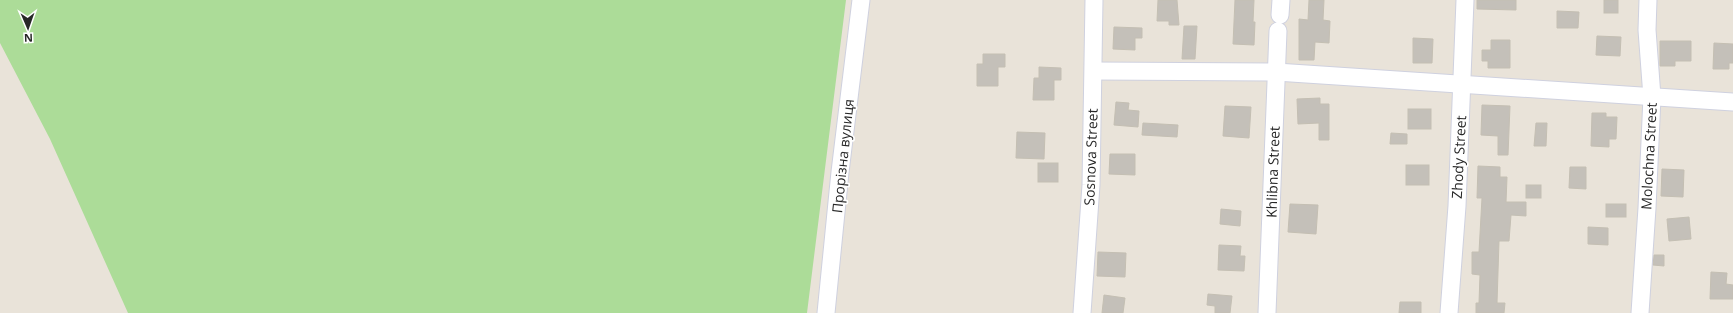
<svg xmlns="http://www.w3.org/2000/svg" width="1733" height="313" font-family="'Open Sans',sans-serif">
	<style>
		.green { fill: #acdc98 }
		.building { fill: #c4c0b9; stroke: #c4bfb3 }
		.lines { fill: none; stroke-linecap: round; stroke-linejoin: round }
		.minor-casing { stroke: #cfd1df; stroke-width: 19 }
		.minor { stroke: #fff; stroke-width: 17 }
		.labels { text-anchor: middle; stroke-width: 3.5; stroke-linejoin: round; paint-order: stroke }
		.street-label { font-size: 14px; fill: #272727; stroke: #fff }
	</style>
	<rect width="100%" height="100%" fill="#e9e3d9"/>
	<path class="green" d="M 0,0 L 846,0 L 807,313 L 128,313 L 50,139 L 0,43 Z"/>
	<g class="building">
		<path d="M 1158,0 L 1177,0 L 1179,25 L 1169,25 L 1169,21 L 1157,21 Z"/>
		<path d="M 1235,0 L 1254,0 L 1253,22 L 1255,22 L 1254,45 L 1233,44 Z"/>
		<path d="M 1309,0 L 1324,0 L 1323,20 L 1330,21 L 1329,43 L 1315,42 L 1314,60 L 1299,60 L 1299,19 L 1308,20 Z"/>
		<path d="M 1477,0 L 1516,0 L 1516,10 L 1477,9 Z"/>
		<rect x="1604" y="0" width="14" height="13"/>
		<path d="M 1557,11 L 1579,12 L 1578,28 L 1557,28 Z"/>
		<path d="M 1184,26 L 1197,26 L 1195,59 L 1182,59 Z"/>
		<path d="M 1114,27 L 1142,28 L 1142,38 L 1135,38 L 1135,50 L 1113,49 Z"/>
		<path d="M 1597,36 L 1621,37 L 1620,56 L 1596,55 Z"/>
		<path d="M 1413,38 L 1433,39 L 1432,63 L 1413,63 Z"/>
		<path d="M 1491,40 L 1510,40 L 1510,68 L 1488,68 L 1488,61 L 1482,61 L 1482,50 L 1491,50 Z"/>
		<path d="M 1660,41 L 1691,41 L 1691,61 L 1675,61 L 1675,66 L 1660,66 Z"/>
		<path d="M 1714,43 L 1733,44 L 1733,63 L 1729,63 L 1729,69 L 1713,69 Z"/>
		<path d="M 983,54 L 1005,54 L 1005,67 L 998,67 L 998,86 L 977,86 L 977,64 L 983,64 Z"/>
		<path d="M 1039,67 L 1061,68 L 1061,80 L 1054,80 L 1054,100 L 1033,100 L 1034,78 L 1039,78 Z"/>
		<path d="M 1320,98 L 1320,104 L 1329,104 L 1329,140 L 1319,140 L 1319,123 L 1298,124 L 1297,99 Z"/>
		<path d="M 1116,102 L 1129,103 L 1128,110 L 1139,111 L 1138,127 L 1114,125 Z"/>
		<path d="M 1482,105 L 1510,106 L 1508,155 L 1498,155 L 1498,136 L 1481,135 Z"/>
		<path d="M 1225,106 L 1251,107 L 1249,138 L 1223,136 Z"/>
		<rect x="1408" y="109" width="23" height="20"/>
		<path d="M 1592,113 L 1606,113 L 1606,117 L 1617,117 L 1616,139 L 1609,139 L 1609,147 L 1591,146 Z"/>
		<path d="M 1143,123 L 1178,125 L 1177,137 L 1142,135 Z"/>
		<path d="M 1536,123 L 1547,123 L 1546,146 L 1534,146 Z"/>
		<path d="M 1017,132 L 1045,133 L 1044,159 L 1016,158 Z"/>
		<path d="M 1391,133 L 1407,134 L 1407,144 L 1390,144 Z"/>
		<path d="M 1110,154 L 1135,154 L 1135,175 L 1109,174 Z"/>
		<rect x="1038" y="163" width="20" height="19"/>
		<rect x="1406" y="165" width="23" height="20"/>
		<path d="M 1478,166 L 1500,167 L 1500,177 L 1507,177 L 1506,202 L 1526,202 L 1526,216 L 1511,215 L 1509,241 L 1499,241 L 1497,303 L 1505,303 L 1504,313 L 1476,313 L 1476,303 L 1479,303 L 1480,275 L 1472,274 L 1472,252 L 1479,252 L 1482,198 L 1477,198 Z"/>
		<path d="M 1570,167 L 1586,167 L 1586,189 L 1569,188 Z"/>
		<path d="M 1662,169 L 1684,170 L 1683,197 L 1661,196 Z"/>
		<rect x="1526" y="185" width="15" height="13"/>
		<path d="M 1290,204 L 1318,205 L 1316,234 L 1288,232 Z"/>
		<rect x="1606" y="204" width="20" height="13"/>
		<path d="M 1221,209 L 1241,211 L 1240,226 L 1220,224 Z"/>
		<path d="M 1689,217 L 1691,239 L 1669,241 L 1667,219 Z"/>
		<path d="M 1588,227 L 1608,228 L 1608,245 L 1588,244 Z"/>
		<path d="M 1219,245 L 1241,246 L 1240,256 L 1245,256 L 1244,271 L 1218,270 Z"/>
		<path d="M 1098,252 L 1126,253 L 1125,277 L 1097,276 Z"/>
		<path d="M 1654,255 L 1664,255 L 1664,266 L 1653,265 Z"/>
		<path d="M 1711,272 L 1727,273 L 1726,284 L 1733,285 L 1733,299 L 1710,299 Z"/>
		<path d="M 1208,294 L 1232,296 L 1230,313 L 1215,313 L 1215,306 L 1207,305 Z"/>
		<path d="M 1104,295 L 1125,298 L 1123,313 L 1102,313 Z"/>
		<path d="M 1400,302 L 1421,302 L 1421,313 L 1399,313 Z"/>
	</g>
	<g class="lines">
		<g class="minor-casing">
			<g id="minor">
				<path d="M 1280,15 L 1281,0"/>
				<path d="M 1094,71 L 1276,72 L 1733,102"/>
				<path d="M 826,313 L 840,172 L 861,0"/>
				<path d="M 1082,313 L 1091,185 L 1094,0"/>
				<path d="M 1267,313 L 1278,31"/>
				<path d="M 1449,313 L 1457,206 L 1465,0"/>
				<path d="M 1640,313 L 1647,208 L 1652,97 L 1647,30 L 1648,0"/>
			</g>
		</g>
		<use href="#minor" class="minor"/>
	</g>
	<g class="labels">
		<g class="street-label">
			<text transform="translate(843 156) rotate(-84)" y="5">Прорізна вулиця</text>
			<text transform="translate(1649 156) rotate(-87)" y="5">Molochna Street</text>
			<text transform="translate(1091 157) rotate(-88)" y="5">Sosnova Street</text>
			<text transform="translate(1459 157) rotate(-87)" y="5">Zhody Street</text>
			<text transform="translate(1273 172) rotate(-88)" y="5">Khlibna Street</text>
		</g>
	</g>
	<g transform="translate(28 28) rotate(178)" stroke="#ffffff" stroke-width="3" paint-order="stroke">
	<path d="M0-3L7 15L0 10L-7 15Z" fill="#272727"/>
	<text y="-6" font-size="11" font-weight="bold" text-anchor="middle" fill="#272727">N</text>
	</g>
</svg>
